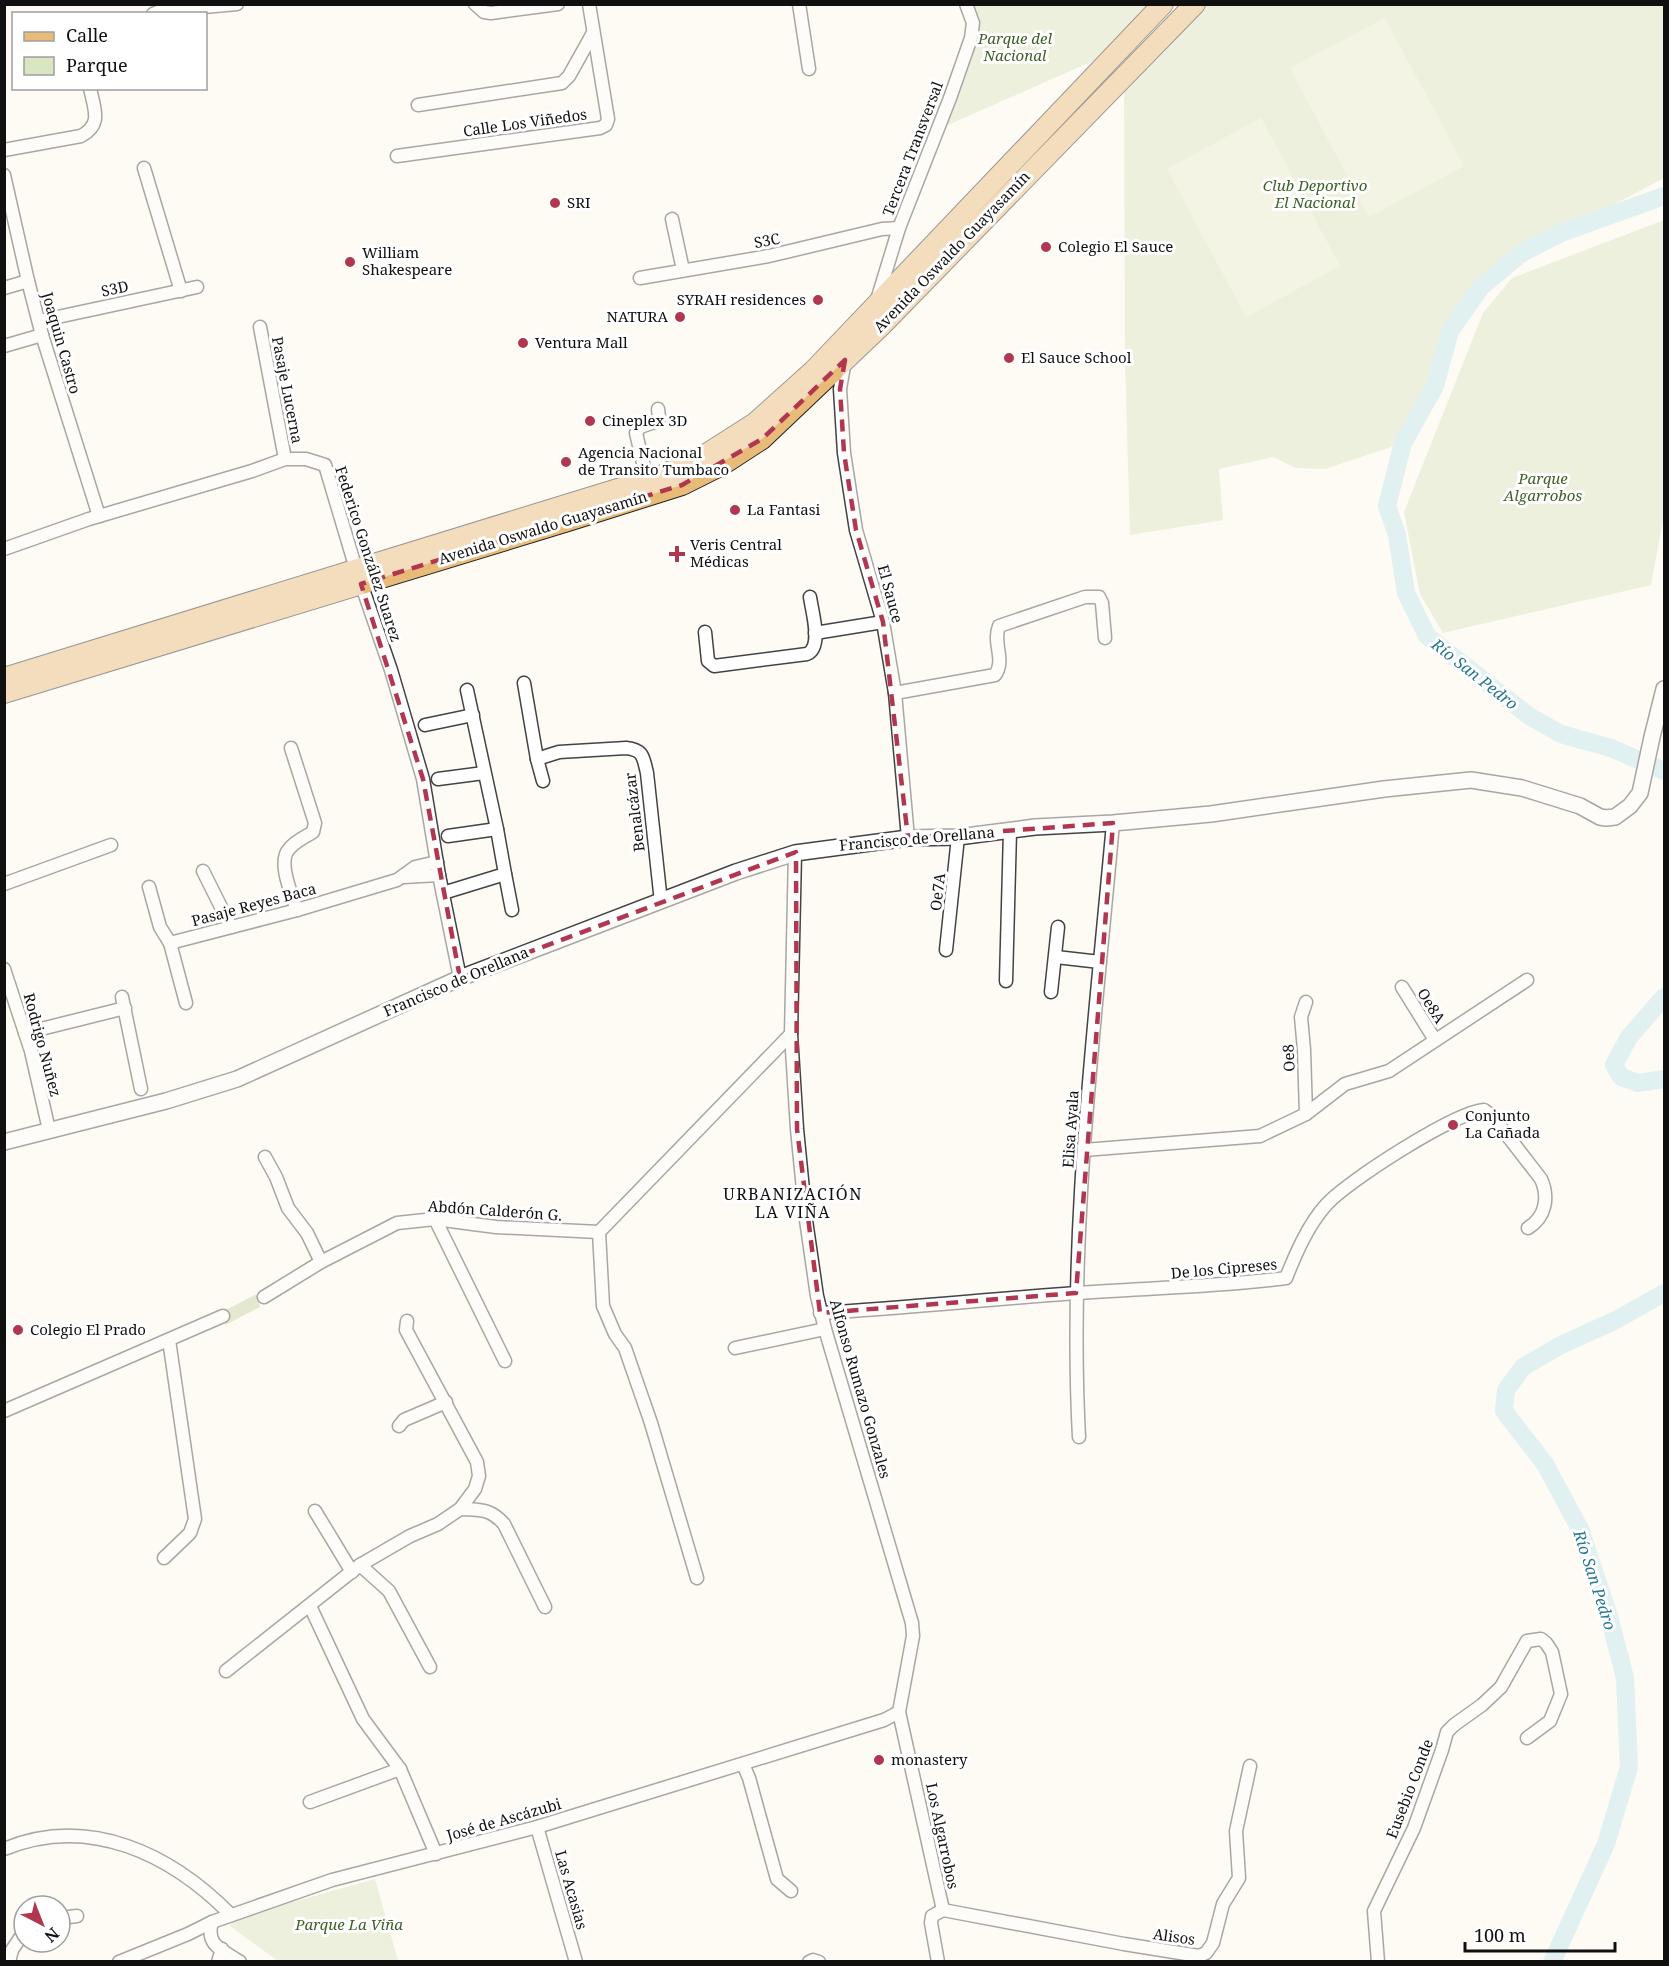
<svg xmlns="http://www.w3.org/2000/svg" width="1669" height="1966" font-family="'Noto Serif',serif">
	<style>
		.green { fill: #dae5c1 }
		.forest { fill: #c1d4a2 }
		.pitch { fill: #e9eed1 }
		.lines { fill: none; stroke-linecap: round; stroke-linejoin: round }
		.river { stroke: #bee6f0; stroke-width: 18 }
		.minor-casing { stroke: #434343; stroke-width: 15 }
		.tertiary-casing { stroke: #434343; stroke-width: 18 }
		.primary-casing { stroke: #212121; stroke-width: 22 }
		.minor { stroke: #fff; stroke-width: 12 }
		.tertiary { stroke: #fff; stroke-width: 15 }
		.primary { stroke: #e9bb79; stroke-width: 20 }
		.marked { fill: none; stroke: #b13751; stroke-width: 4.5; stroke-dasharray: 12 8; stroke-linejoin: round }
		.poi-dot { fill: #b13751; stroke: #fff; stroke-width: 2 }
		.labels { text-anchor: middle; stroke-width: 6; stroke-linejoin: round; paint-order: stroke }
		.park-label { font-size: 15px; font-style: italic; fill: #3d6127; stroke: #fff }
		.street-label { font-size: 15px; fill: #101010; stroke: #fff }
		.poi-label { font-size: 15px; fill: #101010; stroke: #fff; text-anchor: start }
		.water-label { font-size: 16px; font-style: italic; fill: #267794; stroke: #fff }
		.neighbourhood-label { font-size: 16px; letter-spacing: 1.5px; fill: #101010; stroke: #fff }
	</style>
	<rect width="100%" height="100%" fill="#fefaf4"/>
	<g class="green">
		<path d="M 968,5 L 1149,5 L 1095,60 L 939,129 L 975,28 Z"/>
		<path d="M 1204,5 L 1664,5 L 1664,178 L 1522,253 L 1481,287 L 1450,331 L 1435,386 L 1403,443 L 1325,469 L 1296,468 L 1273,457 L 1219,469 L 1223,520 L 1130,535 L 1125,360 L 1124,87 Z"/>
		<path d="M 1664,220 L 1664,514 L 1651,585 L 1443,633 L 1420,594 L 1404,512 L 1483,313 L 1512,278 Z"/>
		<path d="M 375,1879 L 398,1961 L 278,1961 L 230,1926 L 233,1919 Z"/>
	</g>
	<path class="forest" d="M 257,1294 L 260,1307 L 225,1325 L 222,1312 Z"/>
	<g class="pitch">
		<path d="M 1385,18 L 1464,166 L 1369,217 L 1290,68 Z"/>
		<path d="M 1261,118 L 1340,266 L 1246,317 L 1167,169 Z"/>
	</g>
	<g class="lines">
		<g class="river">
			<path d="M 1664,196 L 1561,233 L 1522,253 L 1481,287 L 1450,331 L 1435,386 L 1403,443 L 1387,506 L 1397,535 L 1406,593 L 1427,636 L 1529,716 L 1561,734 L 1611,748 L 1664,771"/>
			<path d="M 1664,997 L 1629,1037 L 1614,1065 L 1621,1077 L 1638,1083 L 1664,1079"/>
			<path d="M 1552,1962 L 1606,1844 L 1629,1767 L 1625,1678 L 1609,1616 L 1580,1529 L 1545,1464 L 1504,1411 L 1506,1390 L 1523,1367 L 1561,1345 L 1616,1320 L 1664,1293"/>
		</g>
		<g class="minor-casing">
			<g id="minor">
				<path d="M 475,4 L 484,12 L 491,13 L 558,4"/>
				<path d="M 799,4 L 809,69"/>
				<path d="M 153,14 L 160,11 L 237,4"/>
				<path d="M 418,105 L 562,83 L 569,76 L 593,33"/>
				<path d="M 4,150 L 81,136 C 103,124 94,109 90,88"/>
				<path d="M 397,156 L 600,128 L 606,125 L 608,119 L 589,4"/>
				<path d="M 144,168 L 181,291"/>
				<path d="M 4,175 L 28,281 L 42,335 L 99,516"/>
				<path d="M 672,219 L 683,270"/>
				<path d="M 640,278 L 769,256 L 882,229 L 899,228"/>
				<path d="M 4,288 L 28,281"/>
				<path d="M 877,300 L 899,228 L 950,98 L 971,38 L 973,23 L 966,4"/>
				<path d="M 39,321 L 197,287"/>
				<path d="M 260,327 L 285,459"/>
				<path d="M 4,346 L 42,335"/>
				<path d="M 845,360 L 840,389 L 844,453 L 856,530 L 883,622 L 895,693 L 908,838"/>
				<path d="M 647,480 L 636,433 L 640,427 L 658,421 L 659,417 L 658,409"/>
				<path d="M 4,549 L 89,519 L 252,471 L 285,459 L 306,459 L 325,465 L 356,569 L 391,670 L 423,779 L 439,875 L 460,978"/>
				<path d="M 705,632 L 708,661 L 714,666 L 807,654 C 823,647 812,612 810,597"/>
				<path d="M 815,633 L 883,622"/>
				<path d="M 524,683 L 537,759 L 543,781"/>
				<path d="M 895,693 L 995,675 C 1006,660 992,643 999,626 L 1085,597 L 1099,597 L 1102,603 L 1105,638"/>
				<path d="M 425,725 L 473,715"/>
				<path d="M 291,748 L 315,823 L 313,832 C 305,837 295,841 289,849 C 277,862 292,895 297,910"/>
				<path d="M 537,759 L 559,752 L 626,748 C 644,750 643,757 647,773 L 661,902"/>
				<path d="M 438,779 L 484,773"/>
				<path d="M 448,836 L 497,829"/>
				<path d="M 795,853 L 791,1034 L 797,1129 L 806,1220 L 817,1296 L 825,1329 L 912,1623 L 913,1636 L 899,1712 L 943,1910"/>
				<path d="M 203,871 L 231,927"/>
				<path d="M 505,874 L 512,910"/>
				<path d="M 403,877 L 439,875"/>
				<path d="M 4,884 L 111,845"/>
				<path d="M 149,887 L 160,927 L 170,943 L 297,910 L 397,880 L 415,867 L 437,862"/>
				<path d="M 443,893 L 505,874 L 497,829 L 467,690"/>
				<path d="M 170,943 L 186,1003"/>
				<path d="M 946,950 L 958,837"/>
				<path d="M 1056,957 L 1100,962"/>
				<path d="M 4,969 L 31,1051 L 49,1130"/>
				<path d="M 1006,981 L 1010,831"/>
				<path d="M 1402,987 L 1435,1040"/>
				<path d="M 1051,992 L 1058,927"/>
				<path d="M 122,997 L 141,1089"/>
				<path d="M 1306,1002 L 1301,1017 L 1304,1050 L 1306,1114"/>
				<path d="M 25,1033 L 125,1008"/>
				<path d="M 1084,1150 L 1260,1136 L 1306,1114 L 1345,1084 L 1389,1071 L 1527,980"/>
				<path d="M 265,1157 L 276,1177 L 288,1208 L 307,1233 L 321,1262"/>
				<path d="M 435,1219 L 505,1361"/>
				<path d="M 264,1297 L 321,1262 L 397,1223 L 435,1219 L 496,1227 L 599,1232"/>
				<path d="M 820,1313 C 906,1308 991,1299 1076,1293 C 1146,1288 1216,1287 1286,1278 C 1296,1253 1308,1225 1326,1205 C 1346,1182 1455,1112 1484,1110 L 1493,1117 L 1541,1179 C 1549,1197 1546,1217 1528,1228"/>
				<path d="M 735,1348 L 825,1329"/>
				<path d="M 4,1411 L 223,1316"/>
				<path d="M 399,1426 L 404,1420 L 446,1402"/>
				<path d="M 1079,1437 C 1068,1232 1095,1027 1113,823"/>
				<path d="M 460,1509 C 480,1510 490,1508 504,1524 L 545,1607"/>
				<path d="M 315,1511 L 352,1572"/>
				<path d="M 164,1558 L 190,1533 L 195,1519 L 169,1340"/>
				<path d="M 360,1565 L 389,1591 L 430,1667"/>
				<path d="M 697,1578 L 651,1423 L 625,1348 L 615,1334 L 603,1306 L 599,1232 L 791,1034"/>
				<path d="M 310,1606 L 363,1719 L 400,1769 L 436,1854"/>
				<path d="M 226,1671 L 360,1565 L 410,1536 L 438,1524 L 460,1509 L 475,1489 L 479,1476 L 477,1462 L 406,1330 L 407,1321"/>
				<path d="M 743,1764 L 749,1778 L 777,1879 L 791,1891"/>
				<path d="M 310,1802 L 400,1769"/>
				<path d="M 537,1827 L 576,1962"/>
				<path d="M 4,1849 C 89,1814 171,1854 231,1915"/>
				<path d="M 943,1910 L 1124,1944 L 1199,1956 L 1206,1953 L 1213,1943 L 1223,1904 L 1239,1878 L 1236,1831 L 1250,1766"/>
				<path d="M 60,1918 L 77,1916"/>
				<path d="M 212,1922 C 205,1946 223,1950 240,1962"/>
				<path d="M 9,1962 L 12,1950 L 24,1932"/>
				<path d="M 119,1962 L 188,1934 L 212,1922 L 332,1880 L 537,1827 L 884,1720 L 899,1712"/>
				<path d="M 218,1962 L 222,1949"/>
				<path d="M 809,1962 L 813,1960 L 819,1962"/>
				<path d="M 938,1962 L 931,1923 L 932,1916 L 943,1910"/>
				<path d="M 1378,1962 L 1374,1911 L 1414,1828 L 1442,1750 L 1447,1732 L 1454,1725 L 1482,1705 L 1501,1687 L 1527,1641 L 1541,1639 L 1546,1643 L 1552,1652 L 1561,1694 L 1550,1721 L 1527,1738"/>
			</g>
		</g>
		<g class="tertiary-casing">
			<path id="tertiary" d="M 4,1142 L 166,1101 L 237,1079 L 460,978 L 736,872 L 795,853 L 908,838 L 958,837 L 1035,827 L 1113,823 L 1211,814 L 1384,789 L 1471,780 L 1522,788 L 1580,806 L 1600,817 L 1606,818 L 1615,817 L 1630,806 L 1640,793 L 1652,737 L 1664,689"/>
		</g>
		<g class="primary-casing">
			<g id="primary">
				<path d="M 4,678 L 663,475 L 708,453 L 755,423 L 813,371 L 1163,4"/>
				<path d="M 4,693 L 568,521 L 682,485 L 722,465 L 762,439 L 881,326 L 1195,4"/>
			</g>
		</g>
		<use href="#minor" class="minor"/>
		<use href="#tertiary" class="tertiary"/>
		<use href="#primary" class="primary"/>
	</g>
	<path d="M0 0H1669V1966H0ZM 845,360 L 840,389 L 844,453 L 856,530 L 883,622 L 908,838 L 1113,823 L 1076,1293 L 820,1313 L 797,1129 L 796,852 L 460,978 L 423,779 L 361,584 L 682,485 L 762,439 Z" fill="#fefaf4" fill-opacity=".55" fill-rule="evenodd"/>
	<path class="marked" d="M 845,360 L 840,389 L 844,453 L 856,530 L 883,622 L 908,838 L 1113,823 L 1076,1293 L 820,1313 L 797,1129 L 796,852 L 460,978 L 423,779 L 361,584 L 682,485 L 762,439 Z"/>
	<g class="poi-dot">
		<circle cx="555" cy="203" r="6"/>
		<circle cx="1046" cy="247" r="6"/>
		<circle cx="350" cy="262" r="6"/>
		<circle cx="818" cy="300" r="6"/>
		<circle cx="680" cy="317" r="6"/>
		<circle cx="523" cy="343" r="6"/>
		<circle cx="1009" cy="358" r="6"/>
		<circle cx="590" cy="421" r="6"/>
		<circle cx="566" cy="462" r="6"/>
		<circle cx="735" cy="510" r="6"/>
		<path d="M674 545h6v6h6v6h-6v6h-6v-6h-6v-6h6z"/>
		<circle cx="1453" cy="1125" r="6"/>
		<circle cx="18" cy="1330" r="6"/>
		<circle cx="879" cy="1760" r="6"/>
	</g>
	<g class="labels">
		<g class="park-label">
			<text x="1015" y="44">Parque del<tspan x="1015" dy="17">Nacional</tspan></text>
			<text x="1315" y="191">Club Deportivo<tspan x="1315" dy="17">El Nacional</tspan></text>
			<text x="1543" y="484">Parque<tspan x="1543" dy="17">Algarrobos</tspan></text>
			<text x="349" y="1930">Parque La Viña</text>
		</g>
		<g class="street-label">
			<text transform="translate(525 123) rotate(-8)" y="5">Calle Los Viñedos</text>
			<text transform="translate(913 149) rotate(-69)" y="5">Tercera Transversal</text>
			<text transform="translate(767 241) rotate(-11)" y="5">S3C</text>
			<text transform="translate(952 252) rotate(-46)" y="5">Avenida Oswaldo Guayasamín</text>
			<text transform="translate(115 289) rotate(-12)" y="5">S3D</text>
			<text transform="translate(61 343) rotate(74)" y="5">Joaquin Castro</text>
			<text transform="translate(287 390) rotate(79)" y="5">Pasaje Lucerna</text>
			<text transform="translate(543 528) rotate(-17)" y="5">Avenida Oswaldo Guayasamín</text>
			<text transform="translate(368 554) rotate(72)" y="5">Federico González Suarez</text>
			<text transform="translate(890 594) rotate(75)" y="5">El Sauce</text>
			<text transform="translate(635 812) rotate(-97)" y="5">Benalcázar</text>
			<text transform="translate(917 839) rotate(-5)" y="5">Francisco de Orellana</text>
			<text transform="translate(938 892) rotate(-83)" y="5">Oe7A</text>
			<text transform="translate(254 905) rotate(-15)" y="5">Pasaje Reyes Baca</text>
			<text transform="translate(456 982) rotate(-23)" y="5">Francisco de Orellana</text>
			<text transform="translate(1431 1006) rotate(58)" y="5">Oe8A</text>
			<text transform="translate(42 1045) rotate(75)" y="5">Rodrigo Nuñez</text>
			<text transform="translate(1289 1058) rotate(-93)" y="5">Oe8</text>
			<text transform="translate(1071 1129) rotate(-86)" y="5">Elisa Ayala</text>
			<text transform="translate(495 1211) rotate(4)" y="5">Abdón Calderón G.</text>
			<text transform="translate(1224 1269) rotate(-5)" y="5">De los Cipreses</text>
			<text transform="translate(860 1389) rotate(74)" y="5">Alfonso Rumazo Gonzales</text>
			<text transform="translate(1410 1789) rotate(-69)" y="5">Eusebio Conde</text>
			<text transform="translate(504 1820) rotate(-16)" y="5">José de Ascázubi</text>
			<text transform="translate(942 1836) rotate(78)" y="5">Los Algarrobos</text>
			<text transform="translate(571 1890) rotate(74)" y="5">Las Acasias</text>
			<text transform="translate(1174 1937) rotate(8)" y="5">Alisos</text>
		</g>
		<g class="poi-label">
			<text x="567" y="208">SRI</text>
			<text x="1058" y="252">Colegio El Sauce</text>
			<text x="362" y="258">William<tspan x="362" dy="17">Shakespeare</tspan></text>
			<text x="806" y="305" text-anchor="end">SYRAH residences</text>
			<text x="668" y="322" text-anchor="end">NATURA</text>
			<text x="535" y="348">Ventura Mall</text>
			<text x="1021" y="363">El Sauce School</text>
			<text x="602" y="426">Cineplex 3D</text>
			<text x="578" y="458">Agencia Nacional<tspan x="578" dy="17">de Transito Tumbaco</tspan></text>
			<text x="747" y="515">La Fantasi</text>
			<text x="690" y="550">Veris Central<tspan x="690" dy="17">Médicas</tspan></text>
			<text x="1465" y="1121">Conjunto<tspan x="1465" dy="17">La Cañada</tspan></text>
			<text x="30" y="1335">Colegio El Prado</text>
			<text x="891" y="1765">monastery</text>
		</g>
		<g class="water-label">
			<text transform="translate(1475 674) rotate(38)" y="6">Río San Pedro</text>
			<text transform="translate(1595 1580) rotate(72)" y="6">Río San Pedro</text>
		</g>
		<g class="neighbourhood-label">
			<text x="793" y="1200">URBANIZACIÓN<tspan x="793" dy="18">LA VIÑA</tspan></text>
		</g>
	</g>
	<rect width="1669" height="1966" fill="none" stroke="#101010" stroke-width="12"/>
	<rect x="12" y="12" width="195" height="78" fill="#ffffff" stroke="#9f9f9f" stroke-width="1.5"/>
	<rect x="24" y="32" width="30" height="9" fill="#e9bb79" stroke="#9f9f9f" stroke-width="1.5"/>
	<text x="66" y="42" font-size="18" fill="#101010">Calle</text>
	<rect x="24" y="57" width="30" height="18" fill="#dae5c1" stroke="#9f9f9f" stroke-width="1.5"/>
	<text x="66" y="72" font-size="18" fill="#101010">Parque</text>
	<g transform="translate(42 1924) rotate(138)"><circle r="28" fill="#ffffff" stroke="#9f9f9f" stroke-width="1.5"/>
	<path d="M0-4.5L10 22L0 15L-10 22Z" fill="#b13751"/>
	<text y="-9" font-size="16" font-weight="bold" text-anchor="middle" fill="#101010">N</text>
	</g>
	<path d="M1465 1942v9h150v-9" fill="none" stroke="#101010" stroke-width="3"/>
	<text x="1474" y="1942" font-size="18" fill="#101010" stroke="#ffffff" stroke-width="4.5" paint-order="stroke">100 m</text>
</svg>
